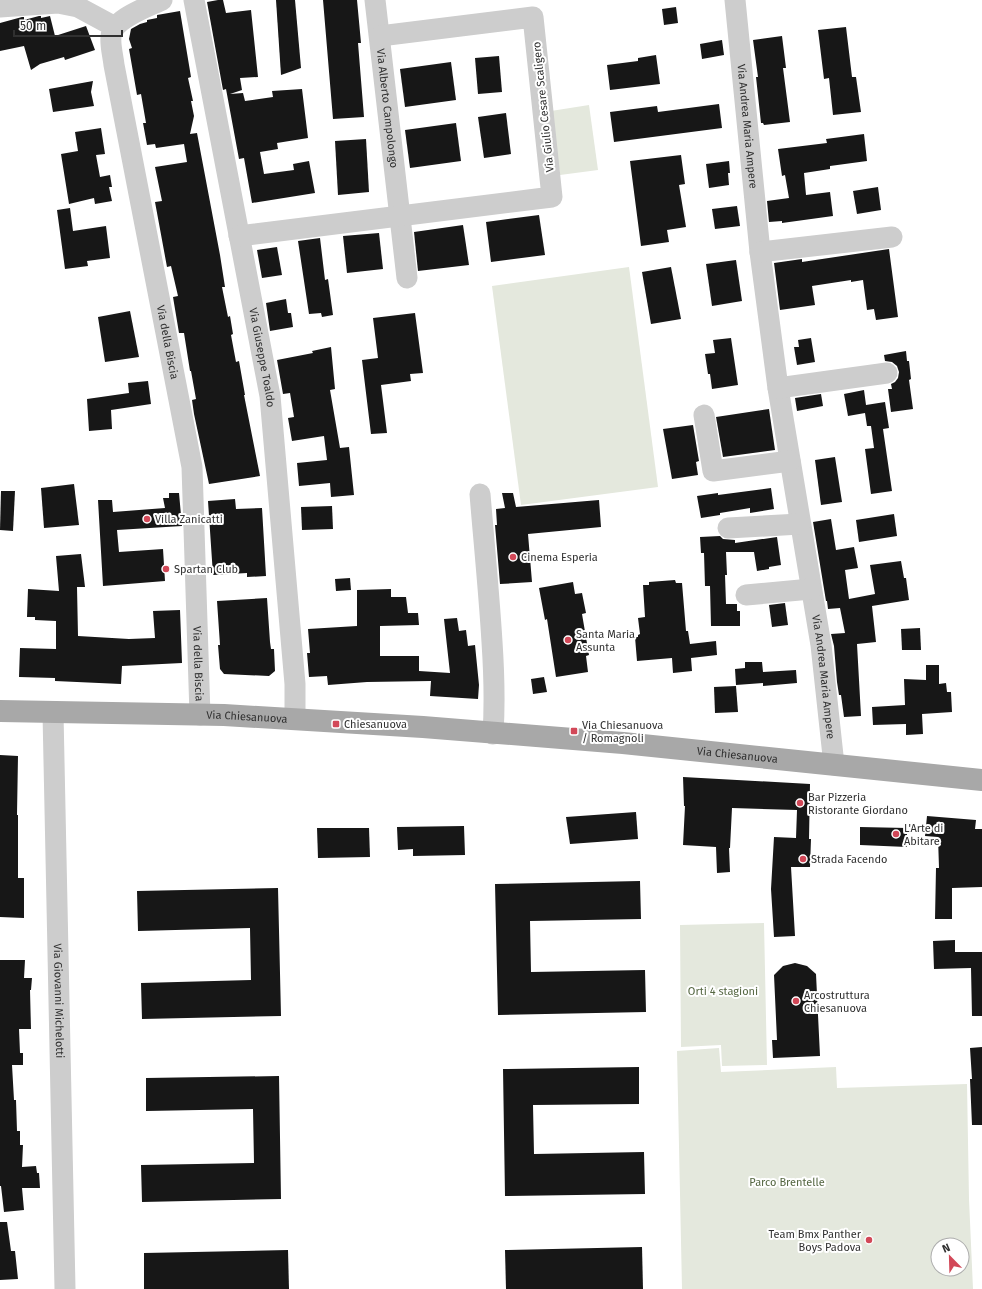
<svg xmlns="http://www.w3.org/2000/svg" width="982" height="1289" font-family="'Fira Sans',sans-serif">
	<style>
		.green { fill: #e4e8dd; fill-rule: evenodd }
		.building { fill: #171717 }
		.lines { fill: none; stroke-linecap: round; stroke-linejoin: round }
		.minor { stroke: #cdcdcd; stroke-width: 21 }
		.major { stroke: #a8a8a8; stroke-width: 22 }
		.poi-dot { fill: #d24858; stroke: #fff; stroke-width: 1.5 }
		.labels { text-anchor: middle; stroke-width: 4; stroke-linejoin: round; paint-order: stroke }
		.street-label { font-size: 11px; fill: #303030; stroke: #fff }
		.poi-label { font-size: 11px; fill: #303030; stroke: #fff; text-anchor: start }
		.park-label { font-size: 11px; fill: #556742; stroke: #fff }
	</style>
	<rect width="100%" height="100%" fill="#fff"/>
	<g class="green">
		<path d="M 589,105 L 598,170 L 560,175 L 551,111 Z"/>
		<path d="M 629,267 L 658,487 L 521,505 L 492,286 Z"/>
		<path d="M 764,923 L 767,1065 L 722,1066 L 721,1045 L 681,1047 L 680,925 Z"/>
		<path d="M 719,1048 L 721,1072 L 836,1067 L 837,1088 L 967,1084 L 969,1199 L 973,1289 L 682,1289 L 677,1051 ZM 938,1245 L 962,1245 L 962,1269 L 938,1269 Z"/>
	</g>
	<g class="building">
		<path d="M 218,0 L 223,0 L 226,13 L 251,10 L 258,77 L 240,78 L 242,90 L 230,94 L 243,93 L 245,101 L 273,97 L 272,91 L 302,89 L 308,138 L 277,143 L 278,149 L 260,152 L 264,174 L 294,170 L 293,164 L 309,161 L 315,193 L 252,203 L 244,158 L 239,159 L 226,89 L 223,90 L 207,2 Z"/>
		<path d="M 276,0 L 295,0 L 301,68 L 281,75 Z"/>
		<path d="M 323,0 L 357,0 L 361,43 L 358,43 L 364,117 L 333,119 Z"/>
		<path d="M 676,7 L 678,23 L 664,25 L 662,9 Z"/>
		<path d="M 180,11 L 191,77 L 188,78 L 193,101 L 191,101 L 194,116 L 190,134 L 197,133 L 220,255 L 225,287 L 222,287 L 228,317 L 230,316 L 233,334 L 231,335 L 236,362 L 239,361 L 245,395 L 244,395 L 260,476 L 209,484 L 194,414 L 192,400 L 196,399 L 191,371 L 190,371 L 184,333 L 179,333 L 173,297 L 178,296 L 171,266 L 167,267 L 155,202 L 162,201 L 155,167 L 187,162 L 184,144 L 156,148 L 155,144 L 147,145 L 143,123 L 146,123 L 141,94 L 137,95 L 129,49 L 132,48 L 129,39 L 131,29 L 140,24 L 147,22 L 147,20 L 157,18 L 157,15 Z"/>
		<path d="M 39,16 L 41,16 L 41,18 L 50,16 L 55,36 L 86,26 L 95,50 L 65,60 L 64,57 L 40,64 L 31,70 L 24,46 L 0,51 L 0,23 L 22,17 L 24,17 L 24,20 Z"/>
		<path d="M 846,27 L 852,77 L 856,77 L 861,112 L 833,115 L 829,78 L 824,79 L 818,30 Z"/>
		<path d="M 782,36 L 786,68 L 783,68 L 790,122 L 764,125 L 763,123 L 761,123 L 756,77 L 758,77 L 753,40 Z"/>
		<path d="M 722,40 L 724,55 L 702,59 L 700,44 Z"/>
		<path d="M 656,55 L 660,84 L 610,90 L 607,65 L 638,61 L 638,58 Z"/>
		<path d="M 499,56 L 502,92 L 478,94 L 475,58 Z"/>
		<path d="M 451,62 L 456,100 L 405,107 L 400,69 Z"/>
		<path d="M 93,81 L 91,92 L 94,106 L 53,112 L 49,89 Z"/>
		<path d="M 719,104 L 722,128 L 614,142 L 610,112 L 657,106 L 658,112 Z"/>
		<path d="M 506,113 L 511,154 L 484,158 L 478,117 Z"/>
		<path d="M 456,123 L 461,161 L 410,168 L 405,130 Z"/>
		<path d="M 101,128 L 105,154 L 96,155 L 100,177 L 110,175 L 112,187 L 109,187 L 112,201 L 95,204 L 94,198 L 69,204 L 61,154 L 78,151 L 75,132 Z"/>
		<path d="M 864,134 L 867,161 L 830,166 L 830,169 L 804,173 L 806,195 L 830,192 L 833,216 L 782,223 L 782,221 L 769,222 L 767,201 L 789,198 L 785,175 L 782,176 L 778,149 L 827,143 L 826,139 Z"/>
		<path d="M 366,139 L 369,192 L 338,195 L 335,141 Z"/>
		<path d="M 681,155 L 685,184 L 679,185 L 686,227 L 667,230 L 669,242 L 641,246 L 630,161 Z"/>
		<path d="M 729,161 L 730,173 L 728,173 L 729,185 L 709,188 L 706,164 Z"/>
		<path d="M 878,187 L 881,210 L 857,214 L 853,191 Z"/>
		<path d="M 737,206 L 740,226 L 715,229 L 712,209 Z"/>
		<path d="M 70,208 L 73,231 L 106,226 L 110,258 L 87,261 L 88,266 L 65,269 L 57,210 Z"/>
		<path d="M 539,215 L 545,255 L 491,262 L 486,222 Z"/>
		<path d="M 463,225 L 469,265 L 418,271 L 414,232 Z"/>
		<path d="M 379,233 L 383,269 L 347,273 L 343,236 Z"/>
		<path d="M 320,238 L 325,280 L 328,279 L 333,315 L 322,317 L 321,313 L 309,314 L 298,241 Z"/>
		<path d="M 277,247 L 282,275 L 262,278 L 257,250 Z"/>
		<path d="M 889,249 L 898,317 L 876,320 L 874,309 L 867,310 L 863,280 L 851,282 L 851,280 L 812,286 L 815,305 L 780,310 L 774,263 L 802,259 L 802,262 Z"/>
		<path d="M 736,260 L 742,301 L 712,306 L 706,264 Z"/>
		<path d="M 671,267 L 681,319 L 651,324 L 642,272 Z"/>
		<path d="M 286,299 L 288,313 L 291,313 L 293,327 L 270,331 L 266,303 Z"/>
		<path d="M 130,311 L 139,357 L 105,362 L 98,317 Z"/>
		<path d="M 415,313 L 423,373 L 410,374 L 411,381 L 381,385 L 387,433 L 371,434 L 362,360 L 378,358 L 373,318 Z"/>
		<path d="M 731,338 L 738,385 L 712,389 L 710,374 L 708,374 L 705,354 L 715,353 L 713,340 Z"/>
		<path d="M 811,338 L 815,362 L 797,365 L 794,347 L 799,347 L 798,340 Z"/>
		<path d="M 331,347 L 335,389 L 330,390 L 340,448 L 349,447 L 354,495 L 331,497 L 330,483 L 299,486 L 297,463 L 327,460 L 324,436 L 292,441 L 288,418 L 294,417 L 290,393 L 283,394 L 277,360 L 313,353 L 312,351 Z"/>
		<path d="M 906,351 L 907,361 L 909,361 L 911,379 L 909,380 L 913,409 L 891,412 L 888,389 L 892,389 L 891,384 L 895,382 L 898,378 L 899,372 L 897,366 L 892,362 L 885,361 L 884,355 Z"/>
		<path d="M 148,381 L 151,404 L 111,410 L 112,429 L 89,431 L 87,399 L 129,393 L 128,383 Z"/>
		<path d="M 864,390 L 866,405 L 885,402 L 889,428 L 883,429 L 892,491 L 871,494 L 865,449 L 874,448 L 871,426 L 867,426 L 865,413 L 848,416 L 844,394 Z"/>
		<path d="M 821,394 L 823,406 L 797,411 L 795,398 Z"/>
		<path d="M 769,409 L 775,450 L 723,457 L 716,417 Z"/>
		<path d="M 693,425 L 699,461 L 696,462 L 698,475 L 672,479 L 663,429 Z"/>
		<path d="M 835,457 L 842,502 L 821,505 L 815,460 Z"/>
		<path d="M 74,484 L 79,525 L 44,528 L 41,488 Z"/>
		<path d="M 771,488 L 774,509 L 750,513 L 750,508 L 720,513 L 720,515 L 701,518 L 697,496 L 718,493 L 718,495 Z"/>
		<path d="M 1,491 L 15,491 L 13,531 L 0,530 Z"/>
		<path d="M 169,493 L 179,493 L 182,526 L 117,530 L 119,552 L 163,549 L 165,581 L 103,586 L 98,500 L 112,500 L 113,512 L 165,508 L 163,498 L 169,498 Z"/>
		<path d="M 502,493 L 513,493 L 516,507 L 599,500 L 601,527 L 528,534 L 532,582 L 500,584 L 495,525 L 497,525 L 496,509 L 505,508 Z"/>
		<path d="M 235,499 L 236,509 L 262,508 L 266,576 L 247,577 L 247,573 L 213,575 L 208,501 Z"/>
		<path d="M 332,506 L 333,529 L 302,530 L 301,507 Z"/>
		<path d="M 894,514 L 897,536 L 859,542 L 856,520 Z"/>
		<path d="M 831,519 L 836,550 L 854,547 L 858,568 L 845,570 L 849,599 L 875,594 L 870,565 L 901,561 L 904,578 L 906,578 L 909,600 L 872,606 L 876,642 L 857,644 L 861,716 L 844,717 L 841,695 L 839,695 L 837,682 L 834,646 L 831,634 L 845,633 L 840,608 L 828,609 L 827,601 L 826,601 L 813,522 Z"/>
		<path d="M 720,536 L 723,539 L 735,540 L 735,543 L 777,537 L 781,565 L 769,567 L 769,569 L 757,571 L 754,552 L 726,552 L 727,575 L 725,575 L 726,604 L 737,604 L 737,611 L 740,611 L 740,626 L 711,626 L 710,586 L 705,586 L 704,553 L 701,553 L 700,537 Z"/>
		<path d="M 81,554 L 85,587 L 77,587 L 78,636 L 129,639 L 155,638 L 153,611 L 180,610 L 182,663 L 122,666 L 121,684 L 55,681 L 55,678 L 19,677 L 20,648 L 56,649 L 56,621 L 35,620 L 35,617 L 27,617 L 28,589 L 59,591 L 56,556 Z"/>
		<path d="M 350,578 L 351,590 L 336,591 L 335,579 Z"/>
		<path d="M 675,580 L 676,583 L 682,583 L 686,631 L 688,631 L 690,644 L 716,641 L 717,655 L 691,658 L 692,671 L 673,673 L 672,658 L 637,661 L 635,637 L 638,637 L 638,635 L 640,634 L 638,618 L 645,617 L 643,585 L 649,585 L 649,582 Z"/>
		<path d="M 573,582 L 575,594 L 582,593 L 586,613 L 582,614 L 589,655 L 586,656 L 588,672 L 556,677 L 547,619 L 545,620 L 539,588 Z"/>
		<path d="M 391,589 L 391,597 L 406,597 L 408,613 L 418,613 L 419,625 L 380,626 L 380,656 L 419,656 L 419,671 L 450,673 L 444,619 L 457,618 L 459,631 L 466,630 L 468,646 L 475,645 L 479,685 L 478,699 L 430,696 L 431,681 L 367,682 L 328,685 L 327,676 L 309,677 L 307,653 L 310,653 L 308,629 L 357,626 L 357,590 Z"/>
		<path d="M 267,598 L 270,642 L 271,649 L 274,649 L 275,671 L 269,676 L 224,674 L 220,669 L 218,645 L 220,645 L 217,601 Z"/>
		<path d="M 785,603 L 788,625 L 772,627 L 769,605 Z"/>
		<path d="M 920,628 L 921,650 L 902,650 L 901,629 Z"/>
		<path d="M 745,662 L 762,662 L 763,672 L 796,670 L 797,683 L 763,686 L 763,683 L 736,685 L 735,669 L 745,668 Z"/>
		<path d="M 926,665 L 939,665 L 939,684 L 946,683 L 947,692 L 951,692 L 952,712 L 922,714 L 923,734 L 906,735 L 906,724 L 873,725 L 872,707 L 905,705 L 904,679 L 926,680 Z"/>
		<path d="M 544,677 L 547,692 L 533,694 L 531,679 Z"/>
		<path d="M 736,686 L 738,712 L 715,713 L 714,687 Z"/>
		<path d="M 0,755 L 18,756 L 17,815 L 18,815 L 18,878 L 24,878 L 24,918 L 0,917 Z"/>
		<path d="M 683,777 L 810,784 L 809,839 L 811,839 L 810,867 L 791,867 L 795,936 L 774,937 L 771,889 L 774,837 L 796,838 L 797,810 L 732,808 L 730,848 L 729,848 L 730,872 L 717,873 L 716,847 L 683,845 L 685,806 L 684,806 Z"/>
		<path d="M 636,812 L 638,839 L 570,844 L 566,817 Z"/>
		<path d="M 927,816 L 976,820 L 975,829 L 982,829 L 982,887 L 952,888 L 952,919 L 935,919 L 936,868 L 939,868 L 938,837 L 925,836 Z"/>
		<path d="M 464,826 L 465,855 L 413,856 L 413,849 L 398,850 L 397,827 Z"/>
		<path d="M 860,827 L 907,828 L 907,847 L 860,845 Z"/>
		<path d="M 317,828 L 369,828 L 370,857 L 318,858 Z"/>
		<path d="M 640,881 L 641,919 L 530,921 L 531,972 L 645,970 L 646,1012 L 498,1015 L 495,884 Z"/>
		<path d="M 278,888 L 281,1016 L 142,1019 L 141,983 L 251,980 L 250,928 L 138,931 L 137,891 Z"/>
		<path d="M 955,940 L 955,952 L 982,952 L 982,1016 L 972,1016 L 971,968 L 934,969 L 933,941 Z"/>
		<path d="M 0,960 L 25,960 L 24,978 L 32,978 L 31,990 L 30,990 L 31,1029 L 19,1029 L 20,1053 L 23,1053 L 23,1065 L 12,1065 L 14,1100 L 16,1100 L 17,1131 L 20,1131 L 20,1145 L 23,1145 L 22,1167 L 36,1166 L 37,1173 L 39,1173 L 40,1188 L 22,1188 L 24,1210 L 4,1212 L 1,1186 L 0,1186 Z"/>
		<path d="M 795,963 L 807,966 L 816,974 L 820,1056 L 773,1058 L 772,1040 L 777,1040 L 774,975 L 783,966 Z"/>
		<path d="M 982,1047 L 982,1125 L 972,1125 L 970,1079 L 972,1079 L 970,1048 Z"/>
		<path d="M 639,1067 L 639,1104 L 533,1105 L 534,1154 L 644,1152 L 645,1194 L 505,1196 L 503,1069 Z"/>
		<path d="M 279,1076 L 281,1199 L 142,1202 L 141,1165 L 254,1163 L 253,1109 L 146,1111 L 146,1078 Z"/>
		<path d="M 0,1222 L 7,1222 L 11,1251 L 15,1251 L 18,1279 L 0,1280 Z"/>
		<path d="M 642,1247 L 643,1289 L 506,1289 L 505,1250 Z"/>
		<path d="M 288,1250 L 289,1289 L 144,1289 L 144,1253 Z"/>
	</g>
	<g class="lines">
		<g class="minor">
			<path id="s1" d="M 162,0 C 148,7 112,19 111,37 C 110,45 113,56 114,65 L 192,467 L 200,715"/>
			<path id="s2" d="M 194,0 L 270,396 L 295,684 L 295,719"/>
			<path id="s3" d="M 375,0 L 407,278"/>
			<path id="s4" d="M 735,0 L 760,252 L 778,388 L 821,645 L 834,765"/>
			<path d="M 0,7 L 58,3 L 78,7 L 115,27"/>
			<path d="M 239,236 L 552,197 L 533,17 L 380,36"/>
			<path d="M 760,252 L 892,237"/>
			<path d="M 778,388 L 887,373"/>
			<path d="M 704,415 L 713,471 L 790,461"/>
			<path d="M 480,494 C 484,543 489,592 492,642 C 494,672 495,703 493,734"/>
			<path d="M 728,528 L 800,524"/>
			<path d="M 746,595 L 811,589"/>
			<path id="s5" d="M 53,713 L 65,1289"/>
		</g>
		<path class="major" id="s6" d="M 0,711 L 224,715 L 423,727 L 623,743 L 982,780"/>
	</g>
	<g class="poi-dot">
		<circle cx="147" cy="519" r="4"/>
		<circle cx="513" cy="557" r="4"/>
		<circle cx="166" cy="569" r="4"/>
		<circle cx="568" cy="640" r="4"/>
		<rect x="332" y="720" width="8" height="8" rx="2"/>
		<rect x="570" y="727" width="8" height="8" rx="2"/>
		<circle cx="800" cy="803" r="4"/>
		<circle cx="896" cy="834" r="4"/>
		<circle cx="803" cy="859" r="4"/>
		<circle cx="796" cy="1001" r="4"/>
		<circle cx="869" cy="1240" r="4"/>
	</g>
	<g class="labels">
		<g class="street-label">
			<text transform="translate(543 107) rotate(-96)" y="4">Via Giulio Cesare Scaligero</text>
			<text dy="4" stroke="none"><textPath href="#s3" startOffset="109">Via Alberto Campolongo</textPath></text>
			<text dy="4" stroke="none"><textPath href="#s4" startOffset="127">Via Andrea Maria Ampere</textPath></text>
			<text dy="4" stroke="none"><textPath href="#s1" startOffset="376">Via della Biscia</textPath></text>
			<text dy="4" stroke="none"><textPath href="#s2" startOffset="364">Via Giuseppe Toaldo</textPath></text>
			<text dy="4" stroke="none"><textPath href="#s1" startOffset="700">Via della Biscia</textPath></text>
			<text dy="4" stroke="none"><textPath href="#s4" startOffset="683">Via Andrea Maria Ampere</textPath></text>
			<text dy="4" stroke="none"><textPath href="#s6" startOffset="247">Via Chiesanuova</textPath></text>
			<text dy="4" stroke="none"><textPath href="#s6" startOffset="739">Via Chiesanuova</textPath></text>
			<text dy="4" stroke="none"><textPath href="#s5" startOffset="288">Via Giovanni Michelotti</textPath></text>
		</g>
		<g class="poi-label">
			<text x="155" y="523">Villa Zanicatti</text>
			<text x="521" y="561">Cinema Esperia</text>
			<text x="174" y="573">Spartan Club</text>
			<text x="576" y="638">Santa Maria<tspan x="576" dy="13">Assunta</tspan></text>
			<text x="344" y="728">Chiesanuova</text>
			<text x="582" y="729">Via Chiesanuova<tspan x="582" dy="13">/ Romagnoli</tspan></text>
			<text x="808" y="801">Bar Pizzeria<tspan x="808" dy="13">Ristorante Giordano</tspan></text>
			<text x="904" y="832">L'Arte di<tspan x="904" dy="13">Abitare</tspan></text>
			<text x="811" y="863">Strada Facendo</text>
			<text x="804" y="999">Arcostruttura<tspan x="804" dy="13">Chiesanuova</tspan></text>
			<text x="861" y="1238" text-anchor="end">Team Bmx Panther<tspan x="861" dy="13">Boys Padova</tspan></text>
		</g>
		<g class="park-label">
			<text x="723" y="995">Orti 4 stagioni</text>
			<text x="787" y="1186">Parco Brentelle</text>
		</g>
	</g>
	<g transform="translate(950 1257) rotate(337)"><circle r="19" fill="#ffffff" stroke="#acacac"/>
	<path d="M0-3L7 15L0 10L-7 15Z" fill="#d24858"/>
	<text y="-6" font-size="11" font-weight="bold" text-anchor="middle" fill="#303030">N</text>
	</g>
	<path d="M14 30v6h108v-6" fill="none" stroke="#303030" stroke-width="2"/>
	<text x="20" y="30" font-size="12" fill="#303030" stroke="#ffffff" stroke-width="3" paint-order="stroke">50 m</text>
</svg>
